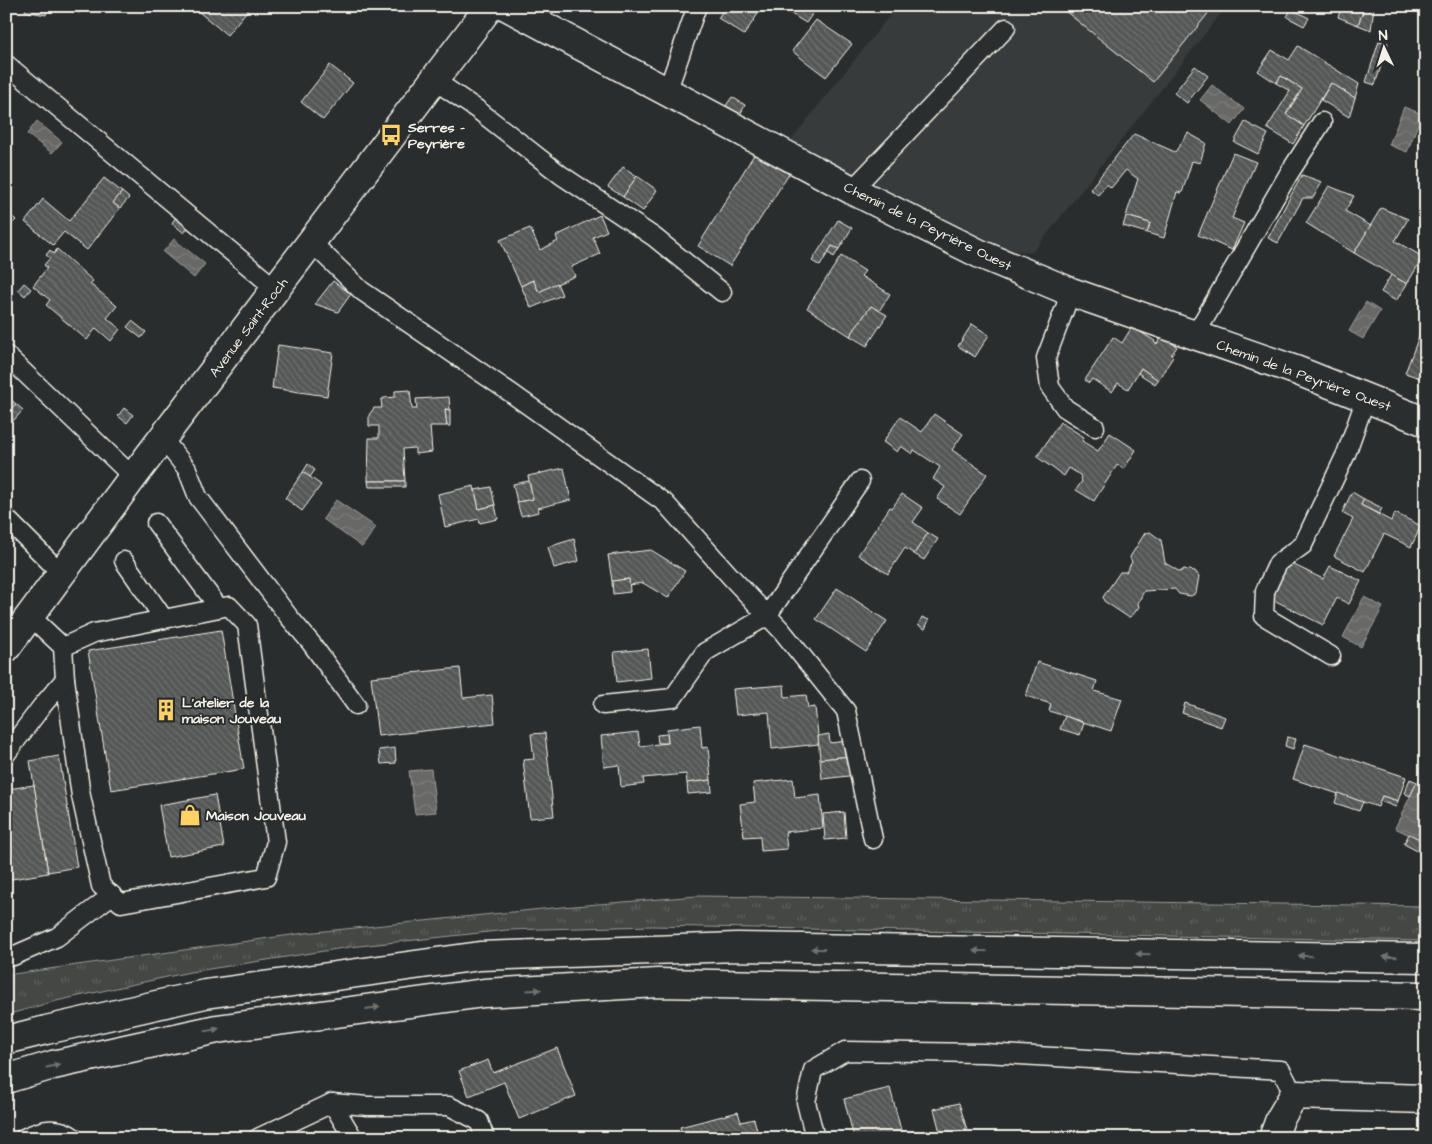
<svg xmlns="http://www.w3.org/2000/svg" width="1432" height="1144" font-family="'Architects Daughter',sans-serif">
	<style>
		.built { fill: #373a3a }
		.grass { fill: url(#grass-tufts); stroke: #9c9c96 }
		.water { fill: url(#water-waves); stroke: #9f9f9a }
		.building { fill: url(#building-back-hatch); stroke: #f4f1e8 }
		.lines { fill: none; stroke-linecap: round; stroke-linejoin: round }
		.service-casing { stroke: #f4f1e8; stroke-width: 21 }
		.minor-casing { stroke: #f4f1e8; stroke-width: 31 }
		.secondary-casing { stroke: #f4f1e8; stroke-width: 31 }
		.primary-casing { stroke: #f4f1e8; stroke-width: 31 }
		.service { stroke: #2a2d2e; stroke-width: 18 }
		.minor { stroke: #2a2d2e; stroke-width: 28 }
		.secondary { stroke: #2a2d2e; stroke-width: 28 }
		.primary { stroke: #2a2d2e; stroke-width: 28 }
		.oneway { fill: #71726f }
		.labels { text-anchor: middle; stroke-width: 4; stroke-linejoin: round; paint-order: stroke }
		.poi-label { font-size: 14px; font-weight: bold; fill: #f4f1e8; stroke: #2a2d2e; text-anchor: start }
		.street-label { font-size: 14px; fill: #f4f1e8; stroke: #2a2d2e }
	</style>
	<defs>
		<pattern id="grass-tufts" width="24" height="20" patternUnits="userSpaceOnUse" patternTransform="scale(1.25)"><rect width="24" height="20" fill="#444645"/><path d="M3 7l-1-3M5 7V3M7 7l1-3M15 17l-1-3M17 17v-4M19 17l1-3" fill="none" stroke="#606160"/></pattern>
		<pattern id="water-waves" width="16" height="10" patternUnits="userSpaceOnUse" patternTransform="scale(1.25)"><rect width="16" height="10" fill="#676866"/><path d="M0 5q4-4 8 0t8 0" fill="none" stroke="#7d7e7c"/></pattern>
		<pattern id="building-back-hatch" width="6" height="6" patternUnits="userSpaceOnUse" patternTransform="scale(1.25)"><rect width="6" height="6" fill="#555756"/><path d="M-1 5l2 2M0 0l6 6M5-1l2 2" fill="none" stroke="#6e706e"/></pattern>
	</defs>
	<rect width="100%" height="100%" fill="#2a2d2e"/>
	<filter id="ink" filterUnits="userSpaceOnUse"><feTurbulence type="fractalNoise" baseFrequency=".02" numOctaves="2"/><feDisplacementMap in="SourceGraphic" scale="10" xChannelSelector="R" yChannelSelector="G"/><feConvolveMatrix kernelMatrix="1 2 1 2 8 2 1 2 1" color-interpolation-filters="sRGB"/></filter>
	<g filter="url(#ink)">
		<path class="built" d="M 897,6 L 1227,6 L 1033,252 L 998,250 L 785,148 Z"/>
		<path class="grass" d="M 697,896 L 1426,906 L 1426,941 L 652,926 L 507,930 L 350,947 L 190,972 L 56,1001 L 6,1015 L 6,975 L 305,933 L 562,907 Z"/>
		<g class="water">
			<path d="M 1212,85 L 1244,109 L 1232,125 L 1200,100 Z"/>
			<path d="M 1404,107 L 1422,114 L 1407,152 L 1389,145 Z"/>
			<path d="M 37,121 L 62,142 L 52,153 L 27,134 Z"/>
			<path d="M 174,239 L 205,264 L 194,278 L 163,252 Z"/>
			<path d="M 1366,302 L 1380,311 L 1363,339 L 1349,331 Z"/>
			<path d="M 336,500 L 376,527 L 362,547 L 323,519 Z"/>
			<path d="M 1364,597 L 1383,607 L 1361,647 L 1343,637 Z"/>
			<path d="M 431,769 L 436,812 L 415,814 L 409,771 Z"/>
			<path d="M 1417,782 L 1426,786 L 1426,843 L 1395,828 Z"/>
		</g>
		<g class="building">
			<path d="M 26,6 L 81,6 L 80,13 L 48,7 L 46,15 L 25,11 Z"/>
			<path d="M 204,6 L 251,6 L 227,35 L 199,12 Z"/>
			<path d="M 726,6 L 763,6 L 744,35 L 718,18 Z"/>
			<path d="M 792,6 L 818,6 L 806,23 L 788,12 Z"/>
			<path d="M 1059,6 L 1214,6 L 1153,82 Z"/>
			<path d="M 1342,6 L 1365,6 L 1358,25 L 1338,17 Z"/>
			<path d="M 1365,6 L 1374,7 L 1371,30 L 1358,25 Z"/>
			<path d="M 1291,9 L 1309,18 L 1304,26 L 1287,17 Z"/>
			<path d="M 816,20 L 852,44 L 826,77 L 792,51 Z"/>
			<path d="M 1379,41 L 1388,43 L 1375,85 L 1366,82 Z"/>
			<path d="M 1298,46 L 1359,84 L 1355,98 L 1331,83 L 1304,126 L 1286,114 L 1302,89 L 1281,76 L 1276,83 L 1258,71 L 1272,50 L 1289,60 Z"/>
			<path d="M 330,65 L 353,83 L 323,120 L 301,102 Z"/>
			<path d="M 1195,66 L 1208,76 L 1187,103 L 1174,93 Z"/>
			<path d="M 1281,76 L 1302,89 L 1286,114 L 1304,126 L 1293,144 L 1267,128 L 1290,91 L 1276,83 Z"/>
			<path d="M 1331,83 L 1355,98 L 1349,117 L 1321,100 Z"/>
			<path d="M 732,97 L 745,105 L 740,115 L 725,107 Z"/>
			<path d="M 1245,122 L 1268,134 L 1258,154 L 1234,142 Z"/>
			<path d="M 1188,133 L 1206,143 L 1200,163 L 1192,161 L 1182,193 L 1177,192 L 1164,238 L 1147,233 L 1150,223 L 1126,216 L 1138,179 L 1126,170 L 1111,188 L 1107,184 L 1098,195 L 1090,189 L 1134,134 L 1175,152 Z"/>
			<path d="M 755,153 L 789,174 L 730,266 L 698,246 Z"/>
			<path d="M 1233,153 L 1256,162 L 1232,218 L 1244,223 L 1232,250 L 1198,235 Z"/>
			<path d="M 623,167 L 637,176 L 623,197 L 608,187 Z"/>
			<path d="M 1302,175 L 1322,182 L 1313,198 L 1303,198 L 1278,243 L 1268,238 Z"/>
			<path d="M 637,176 L 657,190 L 643,211 L 623,197 Z"/>
			<path d="M 104,178 L 122,192 L 113,203 L 120,208 L 87,250 L 64,232 L 53,245 L 25,222 L 43,199 L 69,221 Z"/>
			<path d="M 1329,186 L 1354,196 L 1345,211 L 1371,226 L 1354,253 L 1306,223 Z"/>
			<path d="M 122,192 L 129,198 L 120,208 L 113,203 Z"/>
			<path d="M 1381,208 L 1408,219 L 1395,241 L 1423,257 L 1407,284 L 1354,253 Z"/>
			<path d="M 7,211 L 16,220 L 8,228 L 6,226 Z"/>
			<path d="M 178,214 L 190,225 L 184,233 L 172,223 Z"/>
			<path d="M 600,215 L 607,231 L 593,237 L 600,254 L 571,267 L 575,276 L 539,292 L 533,280 L 521,286 L 500,240 L 530,228 L 540,250 L 558,241 L 556,236 Z"/>
			<path d="M 1126,216 L 1150,223 L 1147,233 L 1123,226 Z"/>
			<path d="M 838,220 L 852,228 L 839,249 L 832,246 L 820,266 L 812,261 Z"/>
			<path d="M 832,246 L 839,249 L 834,257 L 828,253 Z"/>
			<path d="M 57,249 L 93,281 L 90,284 L 117,306 L 107,318 L 120,329 L 111,341 L 96,328 L 87,340 L 46,305 L 50,300 L 33,286 L 47,268 L 44,265 L 50,258 L 46,255 L 50,250 L 54,254 Z"/>
			<path d="M 841,256 L 865,271 L 861,276 L 890,294 L 879,311 L 871,306 L 850,336 L 807,308 Z"/>
			<path d="M 1391,275 L 1407,284 L 1396,301 L 1381,292 Z"/>
			<path d="M 533,280 L 539,292 L 557,283 L 562,295 L 531,308 L 521,286 Z"/>
			<path d="M 333,281 L 351,294 L 338,312 L 315,304 Z"/>
			<path d="M 24,283 L 31,289 L 25,296 L 18,290 Z"/>
			<path d="M 871,306 L 887,315 L 867,346 L 850,336 Z"/>
			<path d="M 1426,318 L 1426,380 L 1405,373 Z"/>
			<path d="M 132,321 L 146,332 L 141,338 L 127,327 Z"/>
			<path d="M 972,324 L 989,335 L 975,357 L 958,346 Z"/>
			<path d="M 1132,327 L 1155,341 L 1154,342 L 1157,344 L 1162,336 L 1177,347 L 1171,355 L 1173,357 L 1158,380 L 1141,368 L 1128,389 L 1118,383 L 1112,392 L 1092,379 L 1089,383 L 1085,380 L 1113,337 L 1122,343 Z"/>
			<path d="M 278,345 L 333,353 L 327,396 L 272,388 Z"/>
			<path d="M 1141,368 L 1158,380 L 1155,384 L 1138,373 Z"/>
			<path d="M 410,390 L 412,409 L 417,409 L 416,399 L 449,397 L 450,410 L 445,409 L 447,426 L 430,426 L 432,452 L 415,454 L 415,448 L 403,449 L 405,481 L 368,481 L 369,438 L 379,438 L 379,426 L 369,426 L 369,415 L 374,408 L 382,408 L 381,400 L 384,398 L 395,397 L 395,391 Z"/>
			<path d="M 6,395 L 16,404 L 6,414 Z"/>
			<path d="M 16,404 L 23,410 L 13,421 L 6,414 Z"/>
			<path d="M 124,408 L 133,415 L 127,423 L 118,416 Z"/>
			<path d="M 445,409 L 450,410 L 450,426 L 447,426 Z"/>
			<path d="M 934,414 L 963,434 L 952,450 L 987,474 L 960,514 L 937,499 L 945,487 L 933,479 L 940,467 L 914,450 L 912,454 L 901,446 L 897,452 L 883,442 L 900,417 L 922,432 Z"/>
			<path d="M 1060,422 L 1084,437 L 1082,441 L 1098,451 L 1110,433 L 1136,450 L 1124,469 L 1117,465 L 1094,501 L 1076,490 L 1082,481 L 1080,475 L 1069,468 L 1064,476 L 1037,457 Z"/>
			<path d="M 308,464 L 315,470 L 310,477 L 303,472 Z"/>
			<path d="M 564,468 L 571,500 L 538,508 L 539,512 L 521,516 L 517,502 L 533,499 L 528,476 Z"/>
			<path d="M 303,472 L 321,485 L 302,511 L 285,498 Z"/>
			<path d="M 368,481 L 405,481 L 405,487 L 369,487 Z"/>
			<path d="M 529,481 L 533,499 L 517,502 L 513,484 Z"/>
			<path d="M 474,486 L 479,509 L 495,505 L 498,519 L 480,523 L 479,519 L 445,527 L 438,494 Z"/>
			<path d="M 491,487 L 495,505 L 479,509 L 475,490 Z"/>
			<path d="M 1352,492 L 1364,499 L 1361,505 L 1391,521 L 1395,513 L 1421,526 L 1411,547 L 1384,534 L 1365,572 L 1334,556 L 1353,519 L 1342,513 Z"/>
			<path d="M 902,494 L 923,508 L 913,522 L 928,533 L 914,554 L 905,548 L 888,574 L 858,555 L 890,507 L 892,508 Z"/>
			<path d="M 1364,499 L 1382,508 L 1379,514 L 1361,505 Z"/>
			<path d="M 1150,532 L 1161,540 L 1165,563 L 1180,572 L 1184,569 L 1195,571 L 1199,576 L 1196,593 L 1191,596 L 1179,594 L 1175,589 L 1144,591 L 1138,603 L 1139,607 L 1132,616 L 1128,617 L 1104,601 L 1103,597 L 1120,572 L 1126,572 L 1132,562 L 1130,557 L 1145,533 Z"/>
			<path d="M 928,533 L 938,539 L 924,560 L 914,554 Z"/>
			<path d="M 574,539 L 579,561 L 554,568 L 548,547 Z"/>
			<path d="M 651,550 L 685,571 L 668,598 L 643,583 L 629,585 L 629,579 L 612,581 L 608,555 Z"/>
			<path d="M 1288,562 L 1323,579 L 1330,566 L 1361,581 L 1349,604 L 1337,598 L 1323,625 L 1270,598 Z"/>
			<path d="M 629,579 L 630,592 L 613,594 L 612,581 Z"/>
			<path d="M 837,588 L 887,621 L 866,652 L 816,619 Z"/>
			<path d="M 922,617 L 929,620 L 925,629 L 918,625 Z"/>
			<path d="M 221,630 L 244,769 L 111,790 L 88,651 Z"/>
			<path d="M 648,649 L 651,678 L 617,682 L 614,652 Z"/>
			<path d="M 1037,662 L 1097,681 L 1094,691 L 1122,699 L 1111,731 L 1049,711 L 1051,704 L 1026,696 Z"/>
			<path d="M 460,668 L 463,698 L 492,695 L 495,723 L 378,736 L 371,677 Z"/>
			<path d="M 784,685 L 785,697 L 806,695 L 808,708 L 815,707 L 819,744 L 772,749 L 769,712 L 736,715 L 733,689 Z"/>
			<path d="M 1185,703 L 1225,717 L 1221,727 L 1182,713 Z"/>
			<path d="M 1065,716 L 1084,723 L 1080,735 L 1060,729 Z"/>
			<path d="M 700,725 L 702,748 L 708,747 L 711,780 L 687,783 L 686,774 L 643,778 L 644,784 L 621,787 L 619,765 L 604,767 L 601,736 L 638,732 L 640,746 L 668,743 L 667,729 Z"/>
			<path d="M 545,733 L 554,816 L 530,818 L 523,760 L 534,759 L 531,734 Z"/>
			<path d="M 667,734 L 668,743 L 658,743 L 657,735 Z"/>
			<path d="M 829,734 L 830,743 L 848,741 L 852,756 L 820,759 L 818,736 Z"/>
			<path d="M 1287,737 L 1296,739 L 1293,749 L 1285,746 Z"/>
			<path d="M 1305,744 L 1406,777 L 1398,801 L 1382,796 L 1378,807 L 1293,779 Z"/>
			<path d="M 395,748 L 396,763 L 381,764 L 379,750 Z"/>
			<path d="M 59,756 L 77,867 L 48,872 L 30,761 Z"/>
			<path d="M 852,756 L 857,775 L 822,779 L 820,759 Z"/>
			<path d="M 793,779 L 795,798 L 820,795 L 823,828 L 785,832 L 787,849 L 761,851 L 760,836 L 744,837 L 740,804 L 755,802 L 753,783 Z"/>
			<path d="M 1410,779 L 1417,782 L 1410,796 L 1404,793 Z"/>
			<path d="M 711,780 L 712,792 L 688,794 L 687,783 Z"/>
			<path d="M 34,785 L 48,873 L 6,880 L 6,791 L 8,789 Z"/>
			<path d="M 1338,793 L 1363,802 L 1359,811 L 1335,803 Z"/>
			<path d="M 215,795 L 224,847 L 168,857 L 159,805 Z"/>
			<path d="M 1382,796 L 1398,801 L 1396,807 L 1380,801 Z"/>
			<path d="M 844,812 L 846,838 L 825,840 L 823,814 Z"/>
			<path d="M 1409,834 L 1426,842 L 1426,847 L 1423,854 L 1404,844 Z"/>
			<path d="M 557,1048 L 576,1096 L 519,1119 L 504,1082 L 469,1096 L 459,1071 L 488,1060 L 493,1073 Z"/>
			<path d="M 890,1088 L 903,1138 L 854,1138 L 844,1099 Z"/>
			<path d="M 959,1103 L 967,1130 L 941,1136 L 934,1109 Z"/>
			<path d="M 738,1112 L 741,1122 L 754,1119 L 759,1138 L 683,1138 L 680,1127 Z"/>
		</g>
		<g class="lines">
			<g class="service-casing">
				<g id="service">
					<path d="M 6,64 L 276,289"/>
					<path d="M 434,80 L 478,110 L 561,175 L 654,237 L 722,292"/>
					<path d="M 667,92 L 697,6"/>
					<path d="M 852,190 L 1006,28"/>
					<path d="M 311,242 L 362,291 L 511,393 L 665,503 L 731,577 L 782,631 L 846,711 L 873,839"/>
					<path d="M 1071,292 L 1046,358 L 1050,387 L 1065,408 L 1095,427"/>
					<path d="M 1195,335 L 1288,175 L 1322,122"/>
					<path d="M 6,355 L 133,477"/>
					<path d="M 162,438 L 187,469 L 198,497 L 289,617 L 311,643 L 356,705"/>
					<path d="M 6,518 L 61,573"/>
					<path d="M 156,523 L 219,608"/>
					<path d="M 124,561 L 164,619"/>
					<path d="M 63,647 L 94,633 L 229,606 L 247,625 L 276,842 L 266,877 L 121,903 L 101,886 L 81,796 L 65,679"/>
					<path d="M 1331,656 L 1264,616 L 1265,591 L 1278,563 L 1303,545 L 1346,454 L 1366,398"/>
					<path d="M 603,705 L 673,698 L 705,652 L 767,616 L 860,481"/>
					<path d="M 6,754 L 42,706 L 65,679 L 63,647 L 30,616"/>
					<path d="M 6,956 L 13,956 L 57,937 L 112,895"/>
					<path d="M 332,1103 L 353,1138"/>
					<path d="M 24,1138 C 42,1129 58,1125 75,1138"/>
					<path d="M 258,1138 L 332,1103 L 368,1106 L 449,1106 L 479,1121 L 485,1138"/>
					<path d="M 815,1138 L 806,1102 L 813,1070 L 845,1051 L 984,1053 L 1281,1070 L 1294,1095"/>
				</g>
			</g>
			<g class="minor-casing">
				<g id="minor">
					<path d="M 506,6 L 852,190 L 980,254 L 1071,292 L 1298,371 L 1426,422"/>
					<path d="M 1273,1138 L 1280,1119 L 1294,1095 L 1426,1099"/>
				</g>
			</g>
			<g class="secondary-casing">
				<g id="secondary">
					<path d="M 6,1040 L 46,1030 L 205,994 L 480,956 L 737,947 L 1426,958"/>
					<path d="M 6,1079 L 53,1065 L 217,1029 L 484,993 L 658,983 L 1426,996"/>
				</g>
			</g>
			<g class="primary-casing">
				<path id="primary" d="M 6,648 L 133,477 L 490,6"/>
			</g>
			<use href="#service" class="service"/>
			<use href="#minor" class="minor"/>
			<use href="#secondary" class="secondary"/>
			<use href="#primary" class="primary"/>
		</g>
		<defs><path id="oneway-solid" d="M-6-.8H1V-3.2L6.5 0L1 3.2V.8H-6Z" transform="scale(1.25)"/></defs>
		<g class="oneway">
			<use href="#oneway-solid" transform="translate(818 949) rotate(-179)"/>
			<use href="#oneway-solid" transform="translate(980 951) rotate(-179)"/>
			<use href="#oneway-solid" transform="translate(1143 954) rotate(-179)"/>
			<use href="#oneway-solid" transform="translate(1305 956) rotate(-179)"/>
			<use href="#oneway-solid" transform="translate(1390 957) rotate(-179)"/>
			<use href="#oneway-solid" transform="translate(534 990) rotate(-3)"/>
			<use href="#oneway-solid" transform="translate(373 1008) rotate(-8)"/>
			<use href="#oneway-solid" transform="translate(212 1030) rotate(-12)"/>
			<use href="#oneway-solid" transform="translate(53 1066) rotate(-14)"/>
		</g>
	</g>
	<defs>
		<g id="bus-bare" transform="scale(1.725)"><path d="M-5-6H5V4H4V6H2V4H-2V6H-4V4H-5ZM-3.5-4V0h7V-4ZM-3.5 1.2v1.5H-2V1.2ZM2 1.2v1.5H3.5V1.2Z" fill="#ffd166" stroke="#2a2d2e" stroke-width="2.5" paint-order="stroke"/></g>
		<g id="building-bare" transform="scale(1.725)"><path d="M-4-6H4V6H1V3H-1V6H-4ZM-2.5-4.3h1.7v1.8h-1.7ZM.8-4.3h1.7v1.8H.8ZM-2.5-1h1.7V.8h-1.7ZM.8-1h1.7V.8H.8Z" fill="#ffd166" stroke="#2a2d2e" stroke-width="2.5" paint-order="stroke"/></g>
		<g id="shop-bare" transform="scale(1.725)"><path d="M-5-2.5h2.3a2.7 3.5 0 0 1 5.4 0H5L5.5 6h-11ZM-1.5-2.5h3a1.5 2.3 0 0 0-3 0Z" fill="#ffd166" stroke="#2a2d2e" stroke-width="2.5" paint-order="stroke"/></g>
	</defs>
	<g fill-rule="evenodd">
		<use href="#bus-bare" x="391" y="135"/>
		<use href="#building-bare" x="166" y="710"/>
		<use href="#shop-bare" x="190" y="815"/>
	</g>
	<g class="labels">
		<g class="poi-label">
			<text x="408" y="132">Serres -<tspan x="408" dy="16">Peyrière</tspan></text>
			<text x="182" y="707">L'atelier de la<tspan x="182" dy="16">maison Jouveau</tspan></text>
			<text x="206" y="820">Maison Jouveau</text>
		</g>
		<g class="street-label">
			<text transform="translate(928 226) rotate(26)" y="5">Chemin de la Peyrière Ouest</text>
			<text transform="translate(248 327) rotate(-53)" y="5">Avenue Saint-Roch</text>
			<text transform="translate(1304 375) rotate(20)" y="5">Chemin de la Peyrière Ouest</text>
		</g>
	</g>
	<rect width="1432" height="1144" fill="none" stroke="#2a2d2e" stroke-width="25"/>
	<rect x="12" y="12" width="1407" height="1119" fill="none" stroke="#f4f1e8" stroke-width="2" filter="url(#ink)"/>
	<g transform="translate(1384 48) rotate(356)" stroke="#2a2d2e" stroke-width="4" paint-order="stroke">
	<path d="M0-4L9 19L0 12L-9 19Z" fill="#f4f1e8"/>
	<text y="-8" font-size="14" font-weight="bold" text-anchor="middle" fill="#f4f1e8">N</text>
	</g>
</svg>
